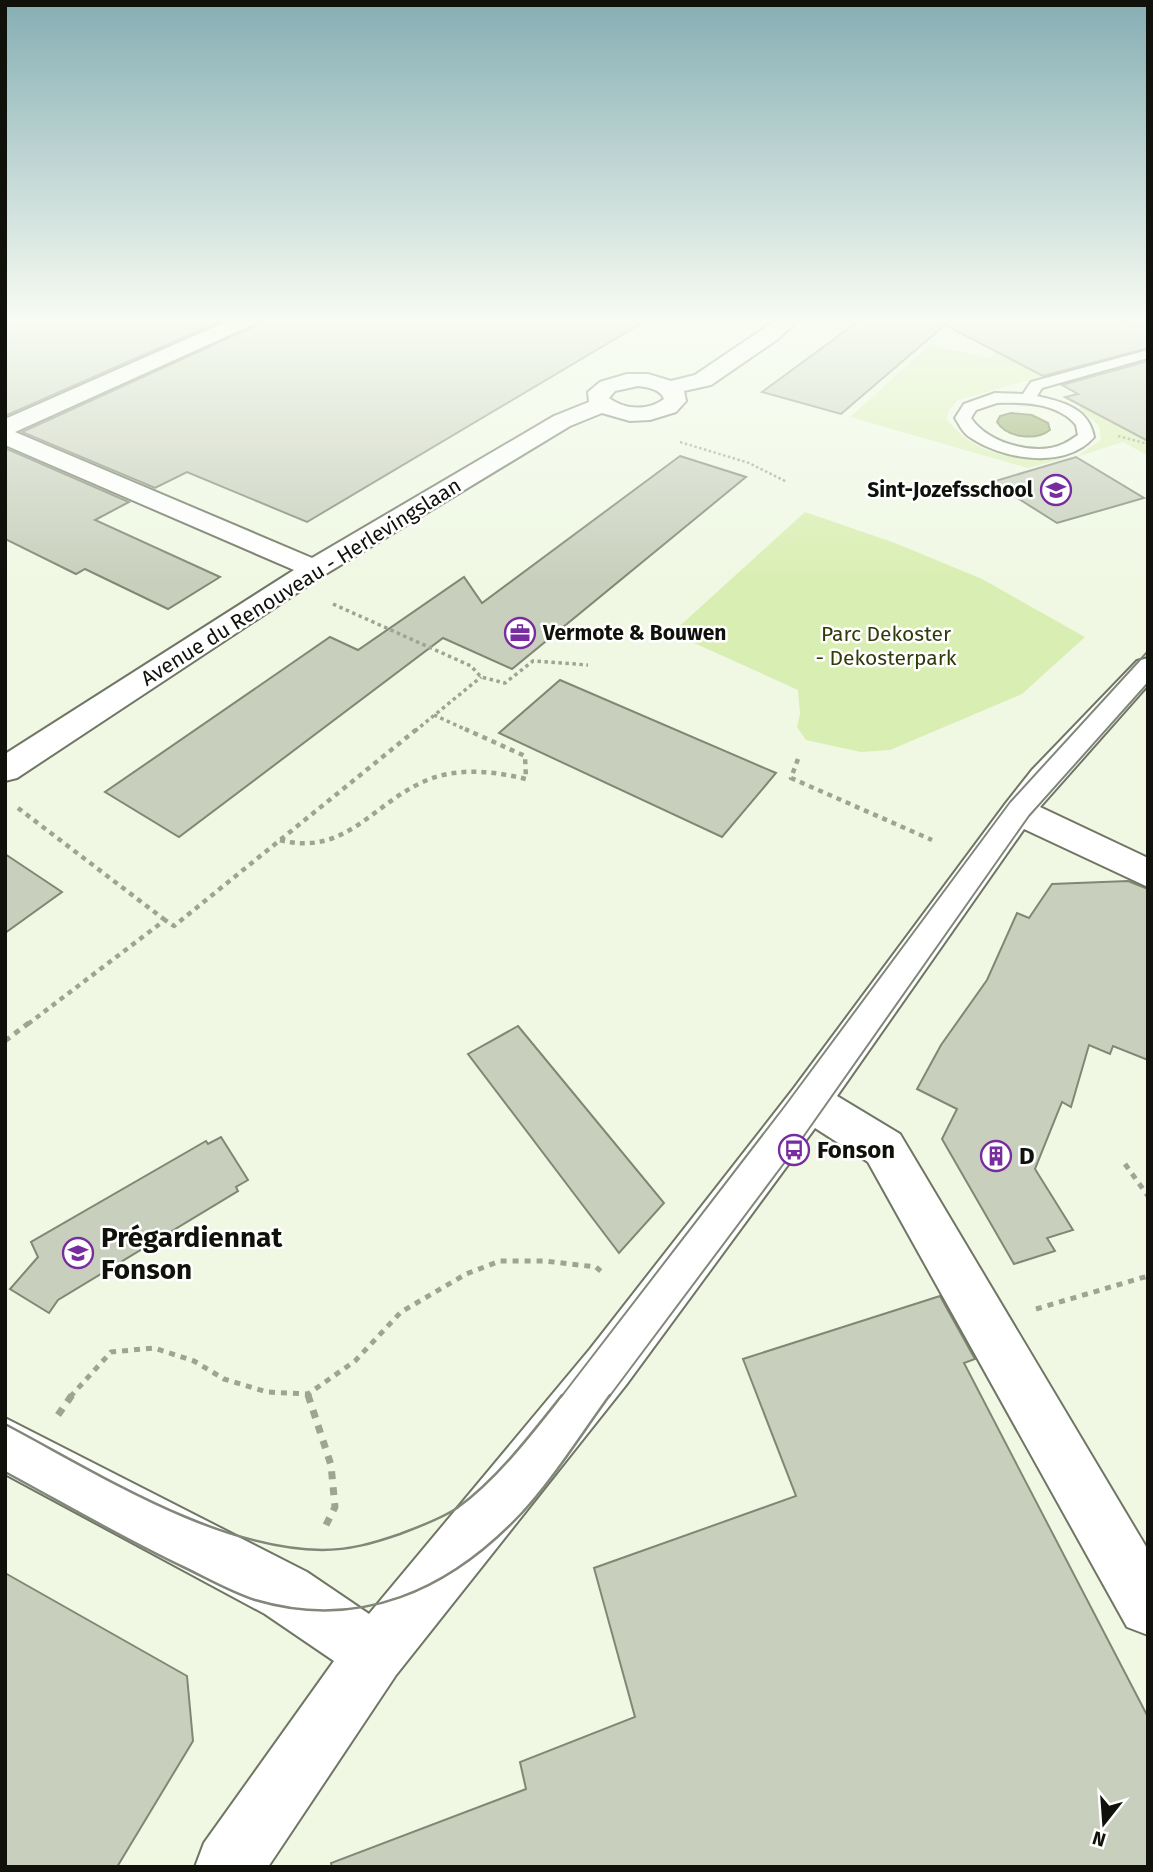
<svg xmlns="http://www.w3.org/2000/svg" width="1153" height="1872" font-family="'Fira Sans',sans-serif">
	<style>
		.green { fill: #d9eeb2 }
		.water { fill: #90a663; stroke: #697948; stroke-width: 2 }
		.building { fill: #c8cfbc; stroke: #808774; stroke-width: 2 }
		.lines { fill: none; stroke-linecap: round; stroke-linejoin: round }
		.lane-casing { stroke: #6f7664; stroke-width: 4 }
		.street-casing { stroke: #6f7664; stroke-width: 4 }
		.path-far4 { stroke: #9ea494; stroke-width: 2.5; stroke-dasharray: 2.5 2.5; stroke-linecap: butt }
		.path-far3 { stroke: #9ea494; stroke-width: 3.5; stroke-dasharray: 3.5 3.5; stroke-linecap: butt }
		.path-far2 { stroke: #9ea494; stroke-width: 4.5; stroke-dasharray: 5 5; stroke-linecap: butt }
		.path-far1 { stroke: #9ea494; stroke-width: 5; stroke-dasharray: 6 6; stroke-linecap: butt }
		.path { stroke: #9ea494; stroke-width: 7; stroke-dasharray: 8 8; stroke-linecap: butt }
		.lane { fill: #fff; fill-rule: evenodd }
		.street { fill: #fff; fill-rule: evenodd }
		.tram-far1 { stroke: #818779; stroke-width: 2 }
		.tram { stroke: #818779; stroke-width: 2.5 }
		.labels { text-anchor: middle; stroke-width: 5; stroke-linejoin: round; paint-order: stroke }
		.far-poi-label { font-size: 21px; font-weight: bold; fill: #0f110a; stroke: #fff; text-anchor: end }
		.far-street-label { font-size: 21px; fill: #0f110a; stroke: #fff }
		.far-park-label { font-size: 21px; fill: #2f3c09; stroke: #fff }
		.poi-label { font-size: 24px; font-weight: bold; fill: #0f110a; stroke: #fff; text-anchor: start }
		.near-poi-label { font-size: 28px; font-weight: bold; fill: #0f110a; stroke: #fff; text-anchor: start }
	</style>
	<rect width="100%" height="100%" fill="#f0f8e4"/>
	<g class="green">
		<path d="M 930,345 L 991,358 L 1000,345 L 1110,357 L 958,400 L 949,410 L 947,419 C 976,458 1017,459 1062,459 L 1028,468 L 850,417 Z"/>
		<path d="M 1083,407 L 1115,424 L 1148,417 L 1148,456 L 1123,442 L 1076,457 L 1101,440 L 1099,426 L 1079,408 Z"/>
		<path d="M 805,512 L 895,543 L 982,579 L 1085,637 L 1022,694 L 890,750 L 861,752 L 806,740 L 797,727 L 800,714 L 798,690 L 672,633 Z"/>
	</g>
	<path class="water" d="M 1011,413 L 1032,415 L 1048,423 L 1050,430 C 1036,441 1007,438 997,422 L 1000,416 Z"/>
	<g class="building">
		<path d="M 5,320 L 223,320 L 5,416 Z"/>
		<path d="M 260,320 L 647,320 L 307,522 L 187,472 L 155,488 L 22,432 L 255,326 Z"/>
		<path d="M 860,320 L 1115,320 L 1148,325 L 1148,348 L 1043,376 L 945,325 L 841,414 L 762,392 Z"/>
		<path d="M 1148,361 L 1148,441 L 1065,397 L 1078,394 L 1062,385 Z"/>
		<path d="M 5,448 L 129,502 L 95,520 L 220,577 L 168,609 L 85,569 L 76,574 L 5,539 Z"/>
		<path d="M 680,456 L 746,477 L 512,669 L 443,638 L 179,837 L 105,792 L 330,637 L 358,650 L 464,577 L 482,603 Z"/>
		<path d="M 1076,457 L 1144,498 L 1057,523 L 992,482 Z"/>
		<path d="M 560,680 L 776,773 L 722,837 L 499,733 Z"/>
		<path d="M 5,854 L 62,892 L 5,933 Z"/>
		<path d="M 1128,881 L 1148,889 L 1148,1060 L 1113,1046 L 1110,1054 L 1089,1045 L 1071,1107 L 1062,1102 L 1035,1169 L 1073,1230 L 1047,1238 L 1055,1251 L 1014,1264 L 942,1139 L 957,1109 L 917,1089 L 941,1045 L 987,980 L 1017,913 L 1029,918 L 1052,884 Z"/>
		<path d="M 518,1026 L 664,1203 L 619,1253 L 468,1054 Z"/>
		<path d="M 221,1137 L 248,1180 L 236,1187 L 238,1191 L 58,1300 L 49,1313 L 10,1289 L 38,1257 L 31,1242 L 206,1141 L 208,1144 Z"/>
		<path d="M 940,1296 L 975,1359 L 964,1363 L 1148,1717 L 1148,1867 L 332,1867 L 331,1863 L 526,1789 L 520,1762 L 635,1717 L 594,1568 L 796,1496 L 743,1359 Z"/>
		<path d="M 5,1573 L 187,1676 L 193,1741 L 117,1867 L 5,1867 Z"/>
	</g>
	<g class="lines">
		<g class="lane-casing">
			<path id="lane" d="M 1148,350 L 1148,358 L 1042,388 L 1037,396 C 1063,402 1089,408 1094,437 C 1065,471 1000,459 968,436 C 962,431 959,424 955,418 L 964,404 L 995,393 L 1023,394 L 1031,382 ZM 997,403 C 1023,402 1058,403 1076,425 L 1078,435 C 1073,438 1068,442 1063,444 C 1036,457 987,443 971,418 L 976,410 Z"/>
		</g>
		<g class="street-casing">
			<g id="street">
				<path d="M 230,320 L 257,320 L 254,324 L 15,432 L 312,558 L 554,416 L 589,402 L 588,392 L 600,382 L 627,374 L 648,374 L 671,381 L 695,375 L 776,320 L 798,320 L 778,339 L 711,385 L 684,391 L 686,401 L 676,412 L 650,420 L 630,421 L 602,413 L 570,426 L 324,575 L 17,778 L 5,781 L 5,754 L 294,570 L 5,445 L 5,419 ZM 638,386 C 647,387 661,389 664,399 C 648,411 625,410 609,398 L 615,391 Z"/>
				<path d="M 1148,658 L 1148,685 L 1040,807 L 1148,858 L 1148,887 L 1024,829 L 837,1096 L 900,1134 L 1148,1550 L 1148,1635 L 1127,1627 L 868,1162 L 815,1128 L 626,1385 L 396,1675 L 268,1867 L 195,1867 L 204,1843 L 334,1661 L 265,1614 L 5,1474 L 5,1418 L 307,1572 L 369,1614 L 590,1349 L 794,1088 L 1006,803 L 1032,770 L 1137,661 Z"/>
			</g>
		</g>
		<g class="path-far4">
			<path d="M 1118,436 L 1148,444"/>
			<path d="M 680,442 L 749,463 L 787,482"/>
		</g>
		<g class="path-far3">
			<path d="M 333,604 L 471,666 L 481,677 L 505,683 L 533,661 L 588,665"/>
			<path d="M 434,715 L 469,731"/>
			<path d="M 415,731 L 481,677"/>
		</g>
		<g class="path-far2">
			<path d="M 798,759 L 791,778 L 932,840"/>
			<path d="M 18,808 L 165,920"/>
			<path d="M 280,840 C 345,857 372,804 425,781 C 457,767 493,771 526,779 L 525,756 L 465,729"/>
			<path d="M 28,1024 L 165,920 L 174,926 L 417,729"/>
		</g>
		<g class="path-far1">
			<path d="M 5,1041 L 30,1022"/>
			<path d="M 1125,1164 L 1148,1196"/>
			<path d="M 1036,1309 L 1148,1276"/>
			<path d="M 308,1394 L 309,1397"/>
			<path d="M 70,1397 L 111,1352 L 154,1348 L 194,1361 L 224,1379 L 267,1392 L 308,1394 L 355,1361 L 401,1312 L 466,1274 L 500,1261 L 545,1261 L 596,1267 L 604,1274"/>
		</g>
		<g class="path">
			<path d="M 308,1395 L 331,1465 L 335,1507 L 324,1529"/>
			<path d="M 58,1415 L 72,1395"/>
		</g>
		<use href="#lane" class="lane"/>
		<use href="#street" class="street"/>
		<g class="tram-far1">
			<path d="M 561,1397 L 784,1107 L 1010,802 L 1148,651"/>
			<path d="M 609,1397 L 794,1150 L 1029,816 L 1148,683"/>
		</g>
		<g class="tram">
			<path d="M 5,1424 C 98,1473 216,1549 322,1550 C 350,1550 374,1543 400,1534 C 418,1527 441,1519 457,1508 C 497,1479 532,1433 562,1395"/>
			<path d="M 5,1472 C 64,1504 122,1538 183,1567 C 206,1578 230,1592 255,1600 C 360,1631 449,1590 521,1514 C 552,1481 583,1432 610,1395"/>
		</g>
	</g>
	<linearGradient id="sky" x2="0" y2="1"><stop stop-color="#85aeb3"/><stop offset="0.55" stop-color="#f8fcf3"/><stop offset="1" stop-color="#f8fcf3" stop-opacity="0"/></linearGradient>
	<rect width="1153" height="582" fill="url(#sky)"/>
	<defs>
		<g id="school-ring" transform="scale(1.575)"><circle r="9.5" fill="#fff" stroke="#782d9f" stroke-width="1.5"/><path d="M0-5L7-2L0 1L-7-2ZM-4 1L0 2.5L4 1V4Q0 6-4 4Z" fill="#782d9f"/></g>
		<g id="office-ring" transform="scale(1.575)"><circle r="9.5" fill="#fff" stroke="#782d9f" stroke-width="1.5"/><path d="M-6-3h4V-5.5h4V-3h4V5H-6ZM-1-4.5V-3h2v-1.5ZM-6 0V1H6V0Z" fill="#782d9f"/></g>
		<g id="bus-ring" transform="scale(1.575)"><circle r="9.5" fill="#fff" stroke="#782d9f" stroke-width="1.5"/><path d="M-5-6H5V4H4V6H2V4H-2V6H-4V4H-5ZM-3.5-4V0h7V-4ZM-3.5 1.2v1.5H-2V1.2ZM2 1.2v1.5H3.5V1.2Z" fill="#782d9f"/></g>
		<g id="building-ring" transform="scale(1.575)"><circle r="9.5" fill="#fff" stroke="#782d9f" stroke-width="1.5"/><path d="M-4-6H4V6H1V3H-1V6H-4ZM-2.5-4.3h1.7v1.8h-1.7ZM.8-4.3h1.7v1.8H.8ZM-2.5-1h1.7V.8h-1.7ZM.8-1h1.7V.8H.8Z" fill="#782d9f"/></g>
	</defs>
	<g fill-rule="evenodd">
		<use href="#school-ring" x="1056" y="490"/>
		<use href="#office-ring" x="520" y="633"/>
		<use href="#bus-ring" x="794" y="1150"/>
		<use href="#building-ring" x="996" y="1156"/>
		<use href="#school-ring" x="78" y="1253"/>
	</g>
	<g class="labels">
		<g class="far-poi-label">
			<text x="1033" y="497">Sint-Jozefsschool</text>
			<text x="543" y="640" text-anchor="start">Vermote &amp; Bouwen</text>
		</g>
		<g class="far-street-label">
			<text transform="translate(301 582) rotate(-32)" y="7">Avenue du Renouveau - Herlevingslaan</text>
		</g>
		<g class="far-park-label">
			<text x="886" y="641">Parc Dekoster<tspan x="886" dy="24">- Dekosterpark</tspan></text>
		</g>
		<g class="poi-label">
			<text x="817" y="1158">Fonson</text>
			<text x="1019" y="1164">D</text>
		</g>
		<g class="near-poi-label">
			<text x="101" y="1247">Prégardiennat<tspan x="101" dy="32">Fonson</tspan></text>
		</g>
	</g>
	<rect width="1153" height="1872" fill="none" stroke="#0f110a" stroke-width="14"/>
	<g transform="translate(1104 1823) rotate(197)" stroke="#ffffff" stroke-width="5" paint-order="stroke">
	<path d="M0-5L12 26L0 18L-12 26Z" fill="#0f110a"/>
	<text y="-10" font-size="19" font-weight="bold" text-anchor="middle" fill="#0f110a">N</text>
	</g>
</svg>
